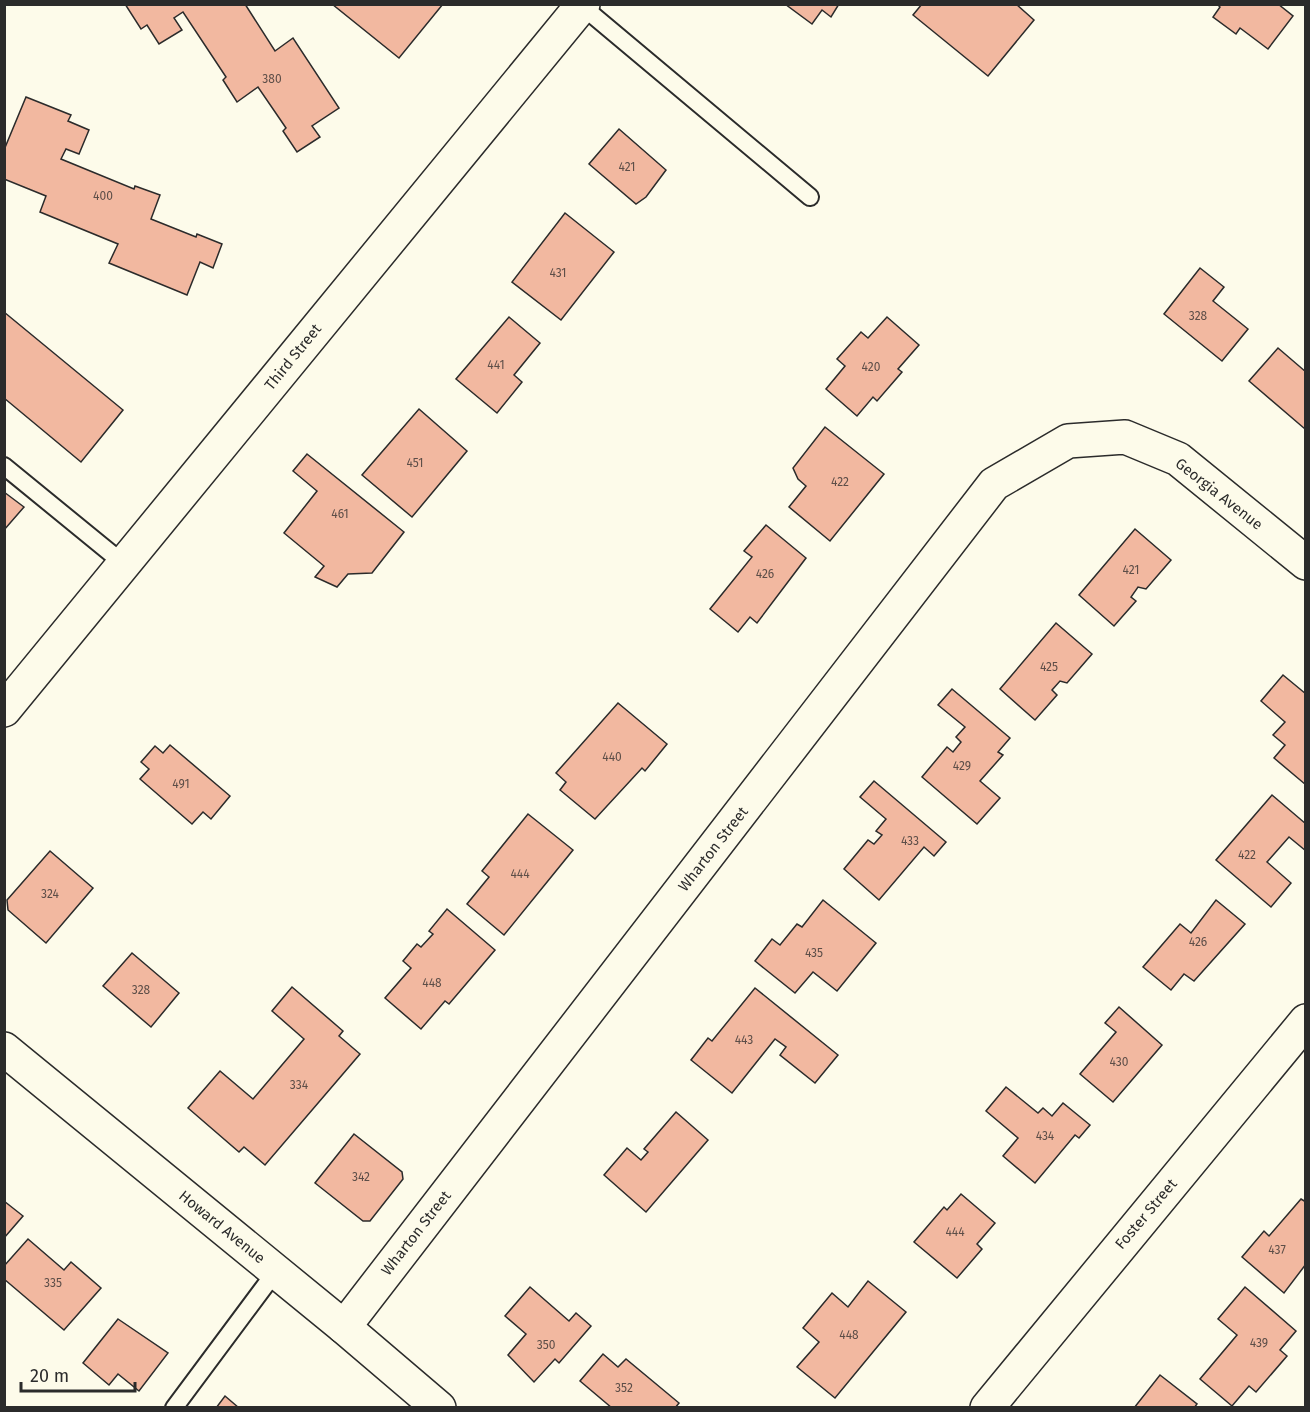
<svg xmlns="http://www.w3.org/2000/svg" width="1310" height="1412" font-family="'Fira Sans',sans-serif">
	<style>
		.building { fill: #f2b8a0; stroke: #2b2b2b; stroke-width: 1.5 }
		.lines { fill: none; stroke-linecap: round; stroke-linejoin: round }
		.lane-casing { stroke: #2b2b2b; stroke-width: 20 }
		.street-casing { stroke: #2b2b2b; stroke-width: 36 }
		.secondary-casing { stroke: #2b2b2b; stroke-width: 36 }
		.lane { stroke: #fdfbea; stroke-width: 16 }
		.street { stroke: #fdfbea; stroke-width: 33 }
		.secondary { stroke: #fdfbea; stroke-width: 33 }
		.labels { text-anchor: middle; stroke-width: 4.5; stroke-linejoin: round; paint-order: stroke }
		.number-label { font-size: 12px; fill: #5d4e48 }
		.street-label { font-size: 15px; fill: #2b2b2b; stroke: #fdfbea }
	</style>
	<rect width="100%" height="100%" fill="#fdfbea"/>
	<g class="building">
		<path d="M 125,4 L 245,4 L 275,51 L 293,38 L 339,108 L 312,126 L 320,137 L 297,152 L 283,131 L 286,128 L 258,87 L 237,102 L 223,80 L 226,77 L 183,12 L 174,18 L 182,30 L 159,44 L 147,25 L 141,29 Z"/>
		<path d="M 332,4 L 443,4 L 399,58 Z"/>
		<path d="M 785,4 L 839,4 L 831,17 L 822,10 L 812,24 Z"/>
		<path d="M 922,4 L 1016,4 L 1034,20 L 988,76 L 913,15 Z"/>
		<path d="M 1217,4 L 1278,4 L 1293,16 L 1268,49 L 1240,28 L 1236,34 L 1213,17 L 1220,7 Z"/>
		<path d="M 26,97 L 71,115 L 68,121 L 89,130 L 79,154 L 66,149 L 61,159 L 134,189 L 135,186 L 160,195 L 151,219 L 196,237 L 197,234 L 222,244 L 213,268 L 200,262 L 187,295 L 109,263 L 118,244 L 40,212 L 46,196 L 4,179 L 4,150 Z"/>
		<path d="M 619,129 L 666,170 L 646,197 L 636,204 L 589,164 Z"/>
		<path d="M 565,213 L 614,252 L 561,320 L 512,282 Z"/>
		<path d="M 1200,268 L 1224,287 L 1213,301 L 1248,329 L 1222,361 L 1164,314 Z"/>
		<path d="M 4,312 L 123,410 L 81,462 L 4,398 Z"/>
		<path d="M 509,317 L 540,343 L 514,375 L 522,382 L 497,413 L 456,379 Z"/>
		<path d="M 887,317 L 919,345 L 898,369 L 902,372 L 877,401 L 873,397 L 857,416 L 826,389 L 845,366 L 837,359 L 861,332 L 868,338 Z"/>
		<path d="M 1278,348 L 1306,372 L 1305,429 L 1249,381 Z"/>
		<path d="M 419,409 L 467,451 L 412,517 L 362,475 Z"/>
		<path d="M 825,427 L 884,474 L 830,541 L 789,507 L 806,486 L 798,479 L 793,468 Z"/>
		<path d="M 307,454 L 404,532 L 372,573 L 348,574 L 337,587 L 315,577 L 324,566 L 284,533 L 317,491 L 293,471 Z"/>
		<path d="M 4,492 L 24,507 L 4,530 Z"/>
		<path d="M 766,525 L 806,558 L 757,623 L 750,617 L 738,632 L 710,609 L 752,557 L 744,551 Z"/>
		<path d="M 1135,529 L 1171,560 L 1146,589 L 1138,587 L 1131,597 L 1136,601 L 1114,626 L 1079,595 Z"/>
		<path d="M 1056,623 L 1092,654 L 1067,683 L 1060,681 L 1052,690 L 1057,695 L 1035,720 L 1000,689 Z"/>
		<path d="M 1283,675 L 1306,694 L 1306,785 L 1274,758 L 1285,745 L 1273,735 L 1285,722 L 1261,701 Z"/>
		<path d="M 952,689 L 1010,738 L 998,752 L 1003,755 L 980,781 L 1000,798 L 977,824 L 922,777 L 947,747 L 953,752 L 961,742 L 956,737 L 965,727 L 938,705 Z"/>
		<path d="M 618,703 L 667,744 L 645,771 L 642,768 L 595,819 L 560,790 L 566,782 L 556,773 Z"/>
		<path d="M 170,745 L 230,796 L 211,819 L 203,812 L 192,824 L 140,779 L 149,769 L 141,762 L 155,746 L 163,753 Z"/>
		<path d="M 874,781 L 946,842 L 934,856 L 924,847 L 879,900 L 844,869 L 868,840 L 874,844 L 882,835 L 876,831 L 886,819 L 860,797 Z"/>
		<path d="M 1272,795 L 1306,824 L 1306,851 L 1289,837 L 1267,862 L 1291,883 L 1271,907 L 1216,860 Z"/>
		<path d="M 528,814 L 573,850 L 504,935 L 467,904 L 489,877 L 482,871 Z"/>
		<path d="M 50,851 L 93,888 L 46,943 L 8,910 L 7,900 Z"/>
		<path d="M 823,900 L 876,943 L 837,991 L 813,972 L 795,993 L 755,961 L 772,939 L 780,945 L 797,924 L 802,927 Z"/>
		<path d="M 1216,900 L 1245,924 L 1194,981 L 1184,974 L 1171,990 L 1143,967 L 1180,924 L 1191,933 Z"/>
		<path d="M 447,909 L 495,950 L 449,1004 L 445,1001 L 421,1029 L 385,998 L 411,968 L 403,961 L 417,944 L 421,947 L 433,934 L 429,931 Z"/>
		<path d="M 132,953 L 179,993 L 151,1027 L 103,986 Z"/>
		<path d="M 292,987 L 343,1031 L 339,1036 L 360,1054 L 265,1165 L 244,1147 L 239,1152 L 188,1108 L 220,1071 L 253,1099 L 304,1039 L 272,1011 Z"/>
		<path d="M 755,988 L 838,1055 L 815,1083 L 780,1055 L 786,1047 L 775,1039 L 732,1093 L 691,1060 L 708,1038 L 712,1041 Z"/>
		<path d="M 1119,1007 L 1162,1045 L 1113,1102 L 1080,1074 L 1116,1032 L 1105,1023 Z"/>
		<path d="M 1006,1087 L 1038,1113 L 1043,1108 L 1052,1116 L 1063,1103 L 1090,1125 L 1079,1138 L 1075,1135 L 1035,1183 L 1003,1156 L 1018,1138 L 986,1111 Z"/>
		<path d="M 676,1112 L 708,1140 L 646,1212 L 604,1175 L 627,1148 L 641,1160 L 648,1152 L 644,1149 Z"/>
		<path d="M 354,1134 L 402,1172 L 403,1179 L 370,1221 L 363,1221 L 315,1183 Z"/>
		<path d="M 961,1194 L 995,1223 L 977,1244 L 982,1249 L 957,1278 L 914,1242 L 944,1207 L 947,1210 Z"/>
		<path d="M 1301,1199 L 1306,1202 L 1306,1264 L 1284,1293 L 1242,1257 L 1264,1231 L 1269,1236 Z"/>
		<path d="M 4,1201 L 23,1216 L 4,1238 Z"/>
		<path d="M 28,1239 L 64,1270 L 71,1262 L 101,1288 L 64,1330 L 4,1279 L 4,1266 Z"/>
		<path d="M 868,1281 L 906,1312 L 835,1398 L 797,1367 L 819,1342 L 803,1328 L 832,1293 L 848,1307 Z"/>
		<path d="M 530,1287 L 569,1321 L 576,1313 L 591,1326 L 559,1363 L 555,1359 L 534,1382 L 508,1355 L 526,1334 L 505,1316 Z"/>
		<path d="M 1245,1287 L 1296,1331 L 1280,1350 L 1287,1356 L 1256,1392 L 1249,1386 L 1232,1406 L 1200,1379 L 1237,1335 L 1218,1319 Z"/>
		<path d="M 118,1319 L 168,1353 L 139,1391 L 118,1374 L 109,1385 L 83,1363 Z"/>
		<path d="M 603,1354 L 618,1367 L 626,1359 L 679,1403 L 675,1408 L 612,1408 L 580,1381 Z"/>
		<path d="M 1160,1375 L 1197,1404 L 1194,1408 L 1134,1408 Z"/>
		<path d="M 225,1396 L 239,1408 L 216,1408 Z"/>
	</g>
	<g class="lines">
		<g class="lane-casing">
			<g id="lane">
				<path d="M 582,6 L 810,197"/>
				<path d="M 4,466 L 124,564"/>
				<path d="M 174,1408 L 276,1271"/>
			</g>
		</g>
		<g class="street-casing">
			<g id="street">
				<path d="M 4,1049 L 344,1327 L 439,1408"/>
				<path d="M 344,1327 L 994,484 L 1068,441 L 1125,437 L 1178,459 L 1306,563"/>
				<path d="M 987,1408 L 1306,1021"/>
			</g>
		</g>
		<g class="secondary-casing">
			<path id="secondary" d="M 4,710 L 583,4"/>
		</g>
		<use href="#lane" class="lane"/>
		<use href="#street" class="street"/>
		<use href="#secondary" class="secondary"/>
	</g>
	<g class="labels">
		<g class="number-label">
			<text x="272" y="83">380</text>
			<text x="627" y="171">421</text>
			<text x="103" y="200">400</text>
			<text x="558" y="277">431</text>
			<text x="1198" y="320">328</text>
			<text x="496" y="369">441</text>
			<text x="871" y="371">420</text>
			<text x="415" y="467">451</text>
			<text x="840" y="486">422</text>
			<text x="340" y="518">461</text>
			<text x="1131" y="574">421</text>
			<text x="765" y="578">426</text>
			<text x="1049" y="671">425</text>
			<text x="612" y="761">440</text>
			<text x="962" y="770">429</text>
			<text x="181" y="788">491</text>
			<text x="910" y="845">433</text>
			<text x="1247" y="859">422</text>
			<text x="520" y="878">444</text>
			<text x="50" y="898">324</text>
			<text x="1198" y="946">426</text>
			<text x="814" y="957">435</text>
			<text x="432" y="987">448</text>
			<text x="141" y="994">328</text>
			<text x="744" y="1044">443</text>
			<text x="1119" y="1066">430</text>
			<text x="299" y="1089">334</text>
			<text x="1045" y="1140">434</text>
			<text x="361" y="1181">342</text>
			<text x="955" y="1236">444</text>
			<text x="1277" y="1254">437</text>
			<text x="53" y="1287">335</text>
			<text x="849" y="1339">448</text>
			<text x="1259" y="1347">439</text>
			<text x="546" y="1349">350</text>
			<text x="624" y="1392">352</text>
		</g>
		<g class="street-label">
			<text transform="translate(293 357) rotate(-51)" y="5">Third Street</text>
			<text transform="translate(1219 494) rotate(38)" y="5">Georgia Avenue</text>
			<text transform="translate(713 849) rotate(-52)" y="5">Wharton Street</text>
			<text transform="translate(1146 1214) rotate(-50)" y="5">Foster Street</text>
			<text transform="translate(222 1227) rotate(39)" y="5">Howard Avenue</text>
			<text transform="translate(416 1233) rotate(-52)" y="5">Wharton Street</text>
		</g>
	</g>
	<rect width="1310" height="1412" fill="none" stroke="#2b2b2b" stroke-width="12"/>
	<path d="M21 1382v9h114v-9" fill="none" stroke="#2b2b2b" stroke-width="3"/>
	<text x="30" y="1382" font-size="18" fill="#2b2b2b" stroke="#fdfbea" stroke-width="4.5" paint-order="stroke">20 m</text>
</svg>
